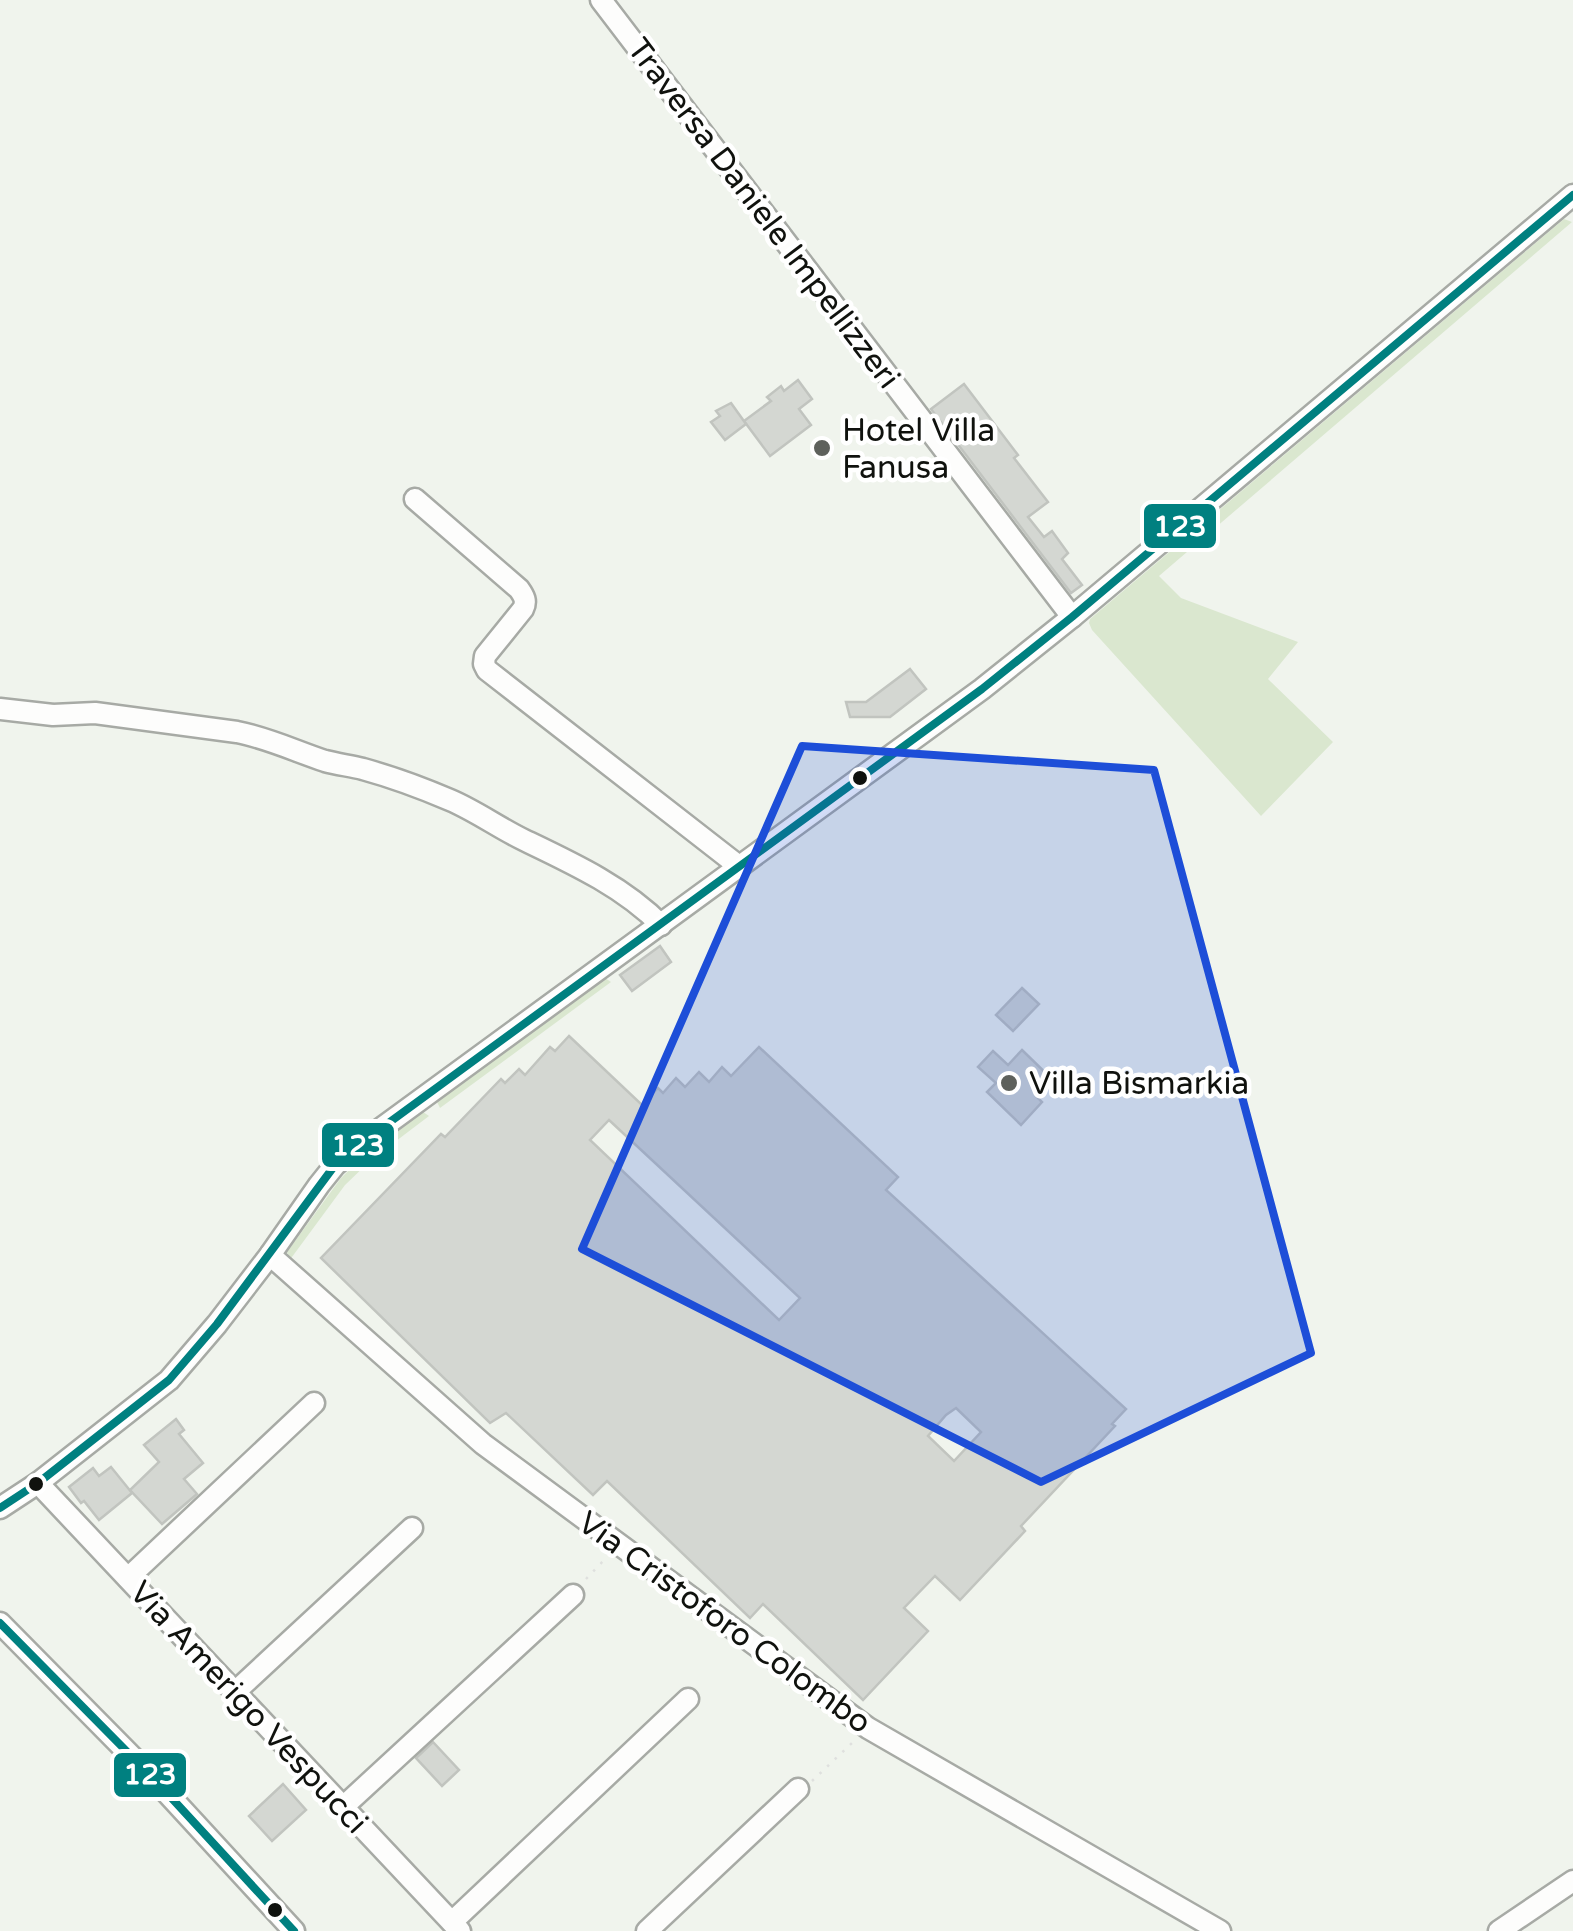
<svg xmlns="http://www.w3.org/2000/svg" width="1573" height="1931" font-family="'Varela Round',sans-serif">
	<style>
		.green { fill: #dae7cf }
		.building { fill: #d4d7d2; stroke: #c1c4bf; stroke-width: 2.5; fill-rule: evenodd }
		.lines { fill: none; stroke-linecap: round; stroke-linejoin: round }
		.minor-casing { stroke: #a7aaa5; stroke-width: 25 }
		.path { stroke: #dfe0de; stroke-width: 2.5; stroke-dasharray: 2.5 8; stroke-linecap: butt }
		.minor { stroke: #fdfdfc; stroke-width: 20 }
		.bus-1-casing { stroke: #fff; stroke-width: 15 }
		.bus-1 { stroke: #008080; stroke-width: 8 }
		.marked { fill: #1d4ed8; fill-opacity: 0.2; stroke: #1d4ed8; stroke-width: 8; stroke-linejoin: round }
		.poi-dot { fill: #5e615c; stroke: #fff; stroke-width: 4 }
		.bus-dot { fill: #10120e; stroke: #fff; stroke-width: 4 }
		.labels { text-anchor: middle; stroke-width: 9; stroke-linejoin: round; paint-order: stroke }
		.street-label { font-size: 32px; fill: #10120e; stroke: #fff }
		.poi-label { font-size: 32px; fill: #10120e; stroke: #fff; text-anchor: start }
		.line-badge { stroke: #fff; stroke-width: 4 }
		.badge-label { font-size: 28px; text-anchor: middle; font-weight: bold; fill: #fff }
	</style>
	<rect width="100%" height="100%" fill="#f0f4ed"/>
	<g class="green">
		<path d="M 1564,219 L 1572,222 L 1159,576 L 1181,598 L 1298,642 L 1268,679 L 1333,742 L 1261,816 L 1092,630 L 1089,623 L 1090,619 Z"/>
		<path d="M 605,978 L 611,982 L 440,1108 L 437,1102 Z"/>
		<path d="M 423,1112 L 429,1116 L 371,1160 L 345,1185 L 289,1261 L 287,1252 L 341,1178 L 366,1154 Z"/>
	</g>
	<g class="building">
		<path d="M 798,380 L 812,399 L 799,409 L 811,425 L 770,456 L 744,421 L 771,401 L 767,397 L 781,386 L 784,391 Z"/>
		<path d="M 964,384 L 1018,455 L 1014,458 L 1048,502 L 1028,517 L 1044,537 L 1052,531 L 1068,553 L 1062,559 L 1082,585 L 1071,593 L 931,409 Z"/>
		<path d="M 731,403 L 746,424 L 725,440 L 711,422 L 720,416 L 716,411 Z"/>
		<path d="M 910,669 L 926,689 L 890,717 L 850,717 L 846,702 L 866,702 Z"/>
		<path d="M 660,946 L 671,962 L 632,991 L 620,975 Z"/>
		<path d="M 1022,988 L 1039,1004 L 1013,1031 L 996,1015 Z"/>
		<path d="M 569,1036 L 642,1105 L 658,1088 L 663,1093 L 676,1078 L 685,1087 L 699,1072 L 709,1082 L 722,1067 L 731,1076 L 759,1047 L 898,1177 L 886,1190 L 1126,1409 L 1112,1424 L 1115,1426 L 1021,1526 L 1025,1531 L 960,1600 L 935,1576 L 904,1608 L 928,1631 L 863,1700 L 763,1604 L 750,1618 L 607,1481 L 593,1495 L 506,1413 L 490,1423 L 321,1258 L 441,1134 L 445,1137 L 501,1079 L 505,1083 L 519,1069 L 525,1075 L 550,1047 L 555,1051 ZM 609,1120 L 800,1298 L 779,1320 L 590,1140 ZM 956,1408 L 981,1432 L 954,1461 L 928,1436 L 946,1415 Z"/>
		<path d="M 1022,1050 L 1052,1079 L 1036,1096 L 1042,1102 L 1021,1125 L 987,1092 L 996,1083 L 978,1067 L 993,1051 L 1008,1065 Z"/>
		<path d="M 176,1419 L 184,1430 L 179,1434 L 203,1463 L 184,1479 L 197,1494 L 162,1524 L 130,1490 L 159,1462 L 144,1445 Z"/>
		<path d="M 111,1467 L 132,1493 L 99,1520 L 84,1501 L 81,1503 L 69,1487 L 93,1468 L 99,1476 Z"/>
		<path d="M 433,1742 L 459,1770 L 442,1786 L 416,1758 Z"/>
		<path d="M 283,1784 L 306,1810 L 272,1841 L 249,1816 Z"/>
	</g>
	<g class="lines">
		<g class="minor-casing">
			<g id="minor">
				<path d="M 601,0 L 1072,617"/>
				<path d="M 415,499 L 519,589 C 524,596 527,601 523,609 L 485,656 L 484,664 L 487,670 L 740,867"/>
				<path d="M 0,709 L 53,715 L 95,713 L 237,732 C 268,738 295,751 325,761 C 337,764 350,766 363,769 C 392,777 422,788 450,800 C 476,811 499,828 524,840 C 572,863 624,887 661,925"/>
				<path d="M 270,1255 L 483,1444 L 868,1728 L 1220,1931"/>
				<path d="M 38,1483 L 460,1931"/>
				<path d="M 0,1508 L 38,1483 L 169,1380 L 217,1324 L 270,1255 L 319,1185 L 335,1165 L 357,1146 L 982,689 L 1072,617 L 1573,195"/>
				<path d="M 128,1578 L 314,1403"/>
				<path d="M 0,1623 L 155,1780 L 294,1931"/>
				<path d="M 235,1692 L 412,1528"/>
				<path d="M 343,1807 L 573,1595"/>
				<path d="M 452,1922 L 688,1699"/>
				<path d="M 647,1931 L 798,1789"/>
				<path d="M 1499,1931 L 1573,1881"/>
			</g>
		</g>
		<g class="path">
			<path d="M 586,1579 L 605,1559"/>
			<path d="M 812,1781 L 854,1741"/>
		</g>
		<use href="#minor" class="minor"/>
		<g class="bus-1-casing">
			<g id="bus-1">
				<path d="M 0,1508 L 38,1483 L 169,1380 L 217,1324 L 335,1165 L 357,1146 L 982,689 L 1072,617 L 1573,195"/>
				<path d="M 0,1623 L 155,1780 L 294,1931"/>
			</g>
		</g>
		<use href="#bus-1" class="bus-1"/>
	</g>
	<path class="marked" d="M 802,746 L 1154,770 L 1311,1353 L 1041,1482 L 582,1249 Z"/>
	<g class="poi-dot">
		<circle cx="822" cy="448" r="10"/>
		<circle cx="1009" cy="1083" r="10"/>
	</g>
	<g class="bus-dot">
		<circle cx="860" cy="778" r="9"/>
		<circle cx="36" cy="1484" r="9"/>
		<circle cx="275" cy="1910" r="9"/>
	</g>
	<g class="labels">
		<g class="street-label">
			<text transform="translate(764 213) rotate(53)" y="11">Traversa Daniele Impellizzeri</text>
			<text transform="translate(725 1622) rotate(36)" y="11">Via Cristoforo Colombo</text>
			<text transform="translate(249 1707) rotate(47)" y="11">Via Amerigo Vespucci</text>
		</g>
		<g class="poi-label">
			<text x="842" y="441">Hotel Villa<tspan x="842" dy="37">Fanusa</tspan></text>
			<text x="1029" y="1094">Villa Bismarkia</text>
		</g>
	</g>
	<g class="line-badge">
		<rect x="1142" y="502" width="76" height="48" rx="10" fill="#008080"/>
		<rect x="320" y="1121" width="76" height="48" rx="10" fill="#008080"/>
		<rect x="112" y="1751" width="76" height="48" rx="10" fill="#008080"/>
	</g>
	<g class="badge-label">
		<text x="1180" y="536">123</text>
		<text x="358" y="1155">123</text>
		<text x="150" y="1784">123</text>
	</g>
</svg>
